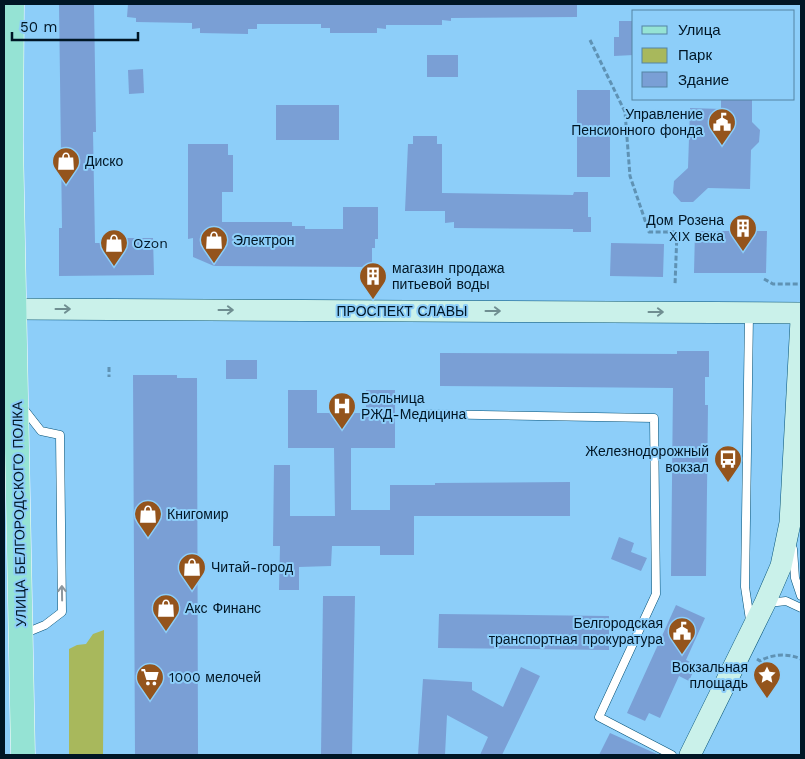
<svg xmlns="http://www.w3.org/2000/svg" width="805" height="759" font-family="'Work Sans',sans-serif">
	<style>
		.green { fill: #a8b85c }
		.building { fill: #7a9fd5 }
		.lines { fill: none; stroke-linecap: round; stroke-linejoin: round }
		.service-casing { stroke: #035075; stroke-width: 9 }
		.secondary-casing { stroke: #035075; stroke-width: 22 }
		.primary-casing { stroke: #fff; stroke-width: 25 }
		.path { stroke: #5f92b4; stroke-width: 3; stroke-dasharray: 5 2.5; stroke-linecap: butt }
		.service { stroke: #fff; stroke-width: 8 }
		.secondary { stroke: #caf1ea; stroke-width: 21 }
		.primary { stroke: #95e3d4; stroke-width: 24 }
		.oneway { stroke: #6f8e91 }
		.oneway2 { stroke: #8c969d }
		.labels { text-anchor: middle; stroke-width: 4; stroke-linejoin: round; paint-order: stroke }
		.poi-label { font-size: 14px; fill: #001625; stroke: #8dcef9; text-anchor: start }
		.street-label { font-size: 14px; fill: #001625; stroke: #8dcef9 }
	</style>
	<rect width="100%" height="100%" fill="#8dcef9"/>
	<path class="green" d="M 104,630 L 103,755 L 69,755 L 69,649 L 77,645 L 86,644 L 93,634 Z"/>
	<g class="building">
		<path d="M 59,4 L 94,4 L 96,132 L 93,132 L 95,243 L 127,243 L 127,238 L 153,238 L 154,275 L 59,276 L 59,228 L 62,228 Z"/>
		<path d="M 128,4 L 577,4 L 577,17 L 451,18 L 451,21 L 442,20 L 442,25 L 386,25 L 386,29 L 377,28 L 377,33 L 330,33 L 330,28 L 321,28 L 321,24 L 257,24 L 257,29 L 248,29 L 248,34 L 200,33 L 200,28 L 192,29 L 192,23 L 136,22 L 136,18 L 127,17 Z"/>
		<path d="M 619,21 L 634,21 L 634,55 L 614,56 L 614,37 L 619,37 Z"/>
		<rect x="427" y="55" width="31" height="22"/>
		<path d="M 143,69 L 144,93 L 129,94 L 128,70 Z"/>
		<rect x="577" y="90" width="33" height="87"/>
		<path d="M 721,99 L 752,99 L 752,122 L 760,130 L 759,142 L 751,150 L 750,189 L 708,188 L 693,202 L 681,202 L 673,193 L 674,181 L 688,168 L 690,108 L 721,109 Z"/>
		<rect x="276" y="105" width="63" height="35"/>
		<path d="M 413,136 L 437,136 L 437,144 L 442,144 L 442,193 L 573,195 L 574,192 L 588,192 L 588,217 L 591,217 L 591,232 L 573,232 L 573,229 L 454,228 L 454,222 L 445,223 L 445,211 L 405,211 L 408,144 L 413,144 Z"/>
		<path d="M 188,144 L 228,144 L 228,155 L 233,155 L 233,192 L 222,192 L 222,222 L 292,222 L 292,226 L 305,226 L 305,229 L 343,229 L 343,207 L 378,207 L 378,239 L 375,239 L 375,248 L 372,248 L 372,267 L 214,266 L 193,257 L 193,238 L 188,239 Z"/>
		<path d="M 695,231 L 767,231 L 766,273 L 694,273 Z"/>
		<path d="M 611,243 L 664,244 L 663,277 L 610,276 Z"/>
		<path d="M 677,351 L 709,351 L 709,377 L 705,377 L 705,405 L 708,405 L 706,576 L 671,576 L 673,388 L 440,386 L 440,353 L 677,354 Z"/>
		<rect x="226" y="360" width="31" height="19"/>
		<path d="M 133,375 L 177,375 L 177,378 L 197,378 L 198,755 L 135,755 Z"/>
		<path d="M 288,390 L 317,390 L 317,413 L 366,413 L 366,390 L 395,390 L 395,448 L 351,448 L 351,510 L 390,510 L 390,485 L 435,485 L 435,483 L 570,482 L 570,516 L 414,516 L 414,555 L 380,555 L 380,546 L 332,546 L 331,566 L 299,567 L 299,590 L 279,590 L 280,546 L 273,546 L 274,465 L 290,465 L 290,516 L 335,516 L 334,448 L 288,448 Z"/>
		<path d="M 619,537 L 634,543 L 631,552 L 647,558 L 641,571 L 611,559 Z"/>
		<path d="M 323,596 L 355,596 L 352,755 L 321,755 Z"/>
		<path d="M 676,605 L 705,618 L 686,660 L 696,665 L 689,681 L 679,676 L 660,718 L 649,713 L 645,721 L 627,713 Z"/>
		<path d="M 439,614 L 609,616 L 609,650 L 438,648 Z"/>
		<path d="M 521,667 L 540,676 L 502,755 L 480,755 L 488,737 L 447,715 L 445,755 L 418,755 L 423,679 L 472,682 L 472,690 L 503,707 Z"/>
		<path d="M 610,733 L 659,755 L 599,755 Z"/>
	</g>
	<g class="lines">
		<g class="service-casing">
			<g id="service">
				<path d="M 749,315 L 745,587 L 750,620"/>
				<path d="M 425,414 L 654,418 L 656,594 L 599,717 L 672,755"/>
				<path d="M 793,549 L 795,578 L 801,596"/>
				<path d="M 768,603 L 786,601 L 801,608"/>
				<path d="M 23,634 L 45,625 L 62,612 L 60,435 L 41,431 L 23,408"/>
			</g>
		</g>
		<g class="secondary-casing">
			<g id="secondary">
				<path d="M 15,309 L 801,313"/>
				<path d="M 690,755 L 765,603 L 781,566 L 790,523 L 801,320"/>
			</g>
		</g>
		<g class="primary-casing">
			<path id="primary" d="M 12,4 L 11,140 L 23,755"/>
		</g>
		<g class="path">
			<path d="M 590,40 L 625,112 L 630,176 L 649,232 L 677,232 L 675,285"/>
			<path d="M 764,279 L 773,284 L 801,284"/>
			<path d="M 109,367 L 109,377"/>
			<path d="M 757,659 L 760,661 C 772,654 788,653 801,659"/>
		</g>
		<use href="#service" class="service"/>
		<use href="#secondary" class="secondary"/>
		<use href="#primary" class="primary"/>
	</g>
	<defs><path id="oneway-shaft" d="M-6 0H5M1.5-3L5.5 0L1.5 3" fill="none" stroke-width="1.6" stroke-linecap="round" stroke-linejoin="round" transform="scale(1.25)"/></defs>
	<g class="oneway">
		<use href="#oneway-shaft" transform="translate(63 309)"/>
		<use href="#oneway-shaft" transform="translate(226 310)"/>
		<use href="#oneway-shaft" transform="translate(493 311)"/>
		<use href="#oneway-shaft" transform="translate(656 312)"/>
	</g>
	<use class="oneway2" href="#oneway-shaft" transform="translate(62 593) rotate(-91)"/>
	<defs>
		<g id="civic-pin" transform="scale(1.4375)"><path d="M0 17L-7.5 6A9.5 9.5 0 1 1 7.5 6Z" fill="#94541c" stroke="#8dcef9"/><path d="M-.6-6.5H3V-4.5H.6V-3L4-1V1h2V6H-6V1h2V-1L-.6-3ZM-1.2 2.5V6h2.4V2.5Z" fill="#fff"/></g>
		<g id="shop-pin" transform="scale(1.4375)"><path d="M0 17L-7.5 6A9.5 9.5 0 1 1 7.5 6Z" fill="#94541c" stroke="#8dcef9"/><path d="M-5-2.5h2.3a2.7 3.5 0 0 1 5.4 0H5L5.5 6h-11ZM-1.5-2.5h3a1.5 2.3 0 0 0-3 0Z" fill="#fff"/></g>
		<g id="building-pin" transform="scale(1.4375)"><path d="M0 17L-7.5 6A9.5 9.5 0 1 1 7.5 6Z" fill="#94541c" stroke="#8dcef9"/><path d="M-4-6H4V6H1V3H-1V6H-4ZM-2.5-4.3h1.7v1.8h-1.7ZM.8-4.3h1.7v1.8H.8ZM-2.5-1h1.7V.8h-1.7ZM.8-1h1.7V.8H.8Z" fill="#fff"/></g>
		<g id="hospital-pin" transform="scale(1.4375)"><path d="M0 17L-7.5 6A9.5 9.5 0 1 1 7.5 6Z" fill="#94541c" stroke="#8dcef9"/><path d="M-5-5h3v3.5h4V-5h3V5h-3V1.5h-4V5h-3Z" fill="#fff"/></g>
		<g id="bus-pin" transform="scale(1.4375)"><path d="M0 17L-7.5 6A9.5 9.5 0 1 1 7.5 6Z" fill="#94541c" stroke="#8dcef9"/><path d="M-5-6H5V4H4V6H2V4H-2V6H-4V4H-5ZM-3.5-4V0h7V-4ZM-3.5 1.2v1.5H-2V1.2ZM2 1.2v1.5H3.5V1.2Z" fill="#fff"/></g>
		<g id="sight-pin" transform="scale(1.4375)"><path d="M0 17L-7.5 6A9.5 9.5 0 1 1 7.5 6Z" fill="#94541c" stroke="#8dcef9"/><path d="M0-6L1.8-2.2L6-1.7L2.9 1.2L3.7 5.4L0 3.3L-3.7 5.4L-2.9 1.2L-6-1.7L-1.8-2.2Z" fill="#fff"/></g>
		<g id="supermarket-pin" transform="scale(1.4375)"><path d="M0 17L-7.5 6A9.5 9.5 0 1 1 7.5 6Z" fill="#94541c" stroke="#8dcef9"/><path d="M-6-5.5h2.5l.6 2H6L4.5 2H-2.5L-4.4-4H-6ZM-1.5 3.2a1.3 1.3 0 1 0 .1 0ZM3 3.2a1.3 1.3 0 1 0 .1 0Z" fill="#fff"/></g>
	</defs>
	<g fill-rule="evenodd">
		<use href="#civic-pin" x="722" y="122"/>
		<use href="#shop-pin" x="66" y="161"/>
		<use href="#building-pin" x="743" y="228"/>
		<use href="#shop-pin" x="214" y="240"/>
		<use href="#shop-pin" x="114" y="243"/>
		<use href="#building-pin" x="373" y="276"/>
		<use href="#hospital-pin" x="342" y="406"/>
		<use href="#bus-pin" x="728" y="459"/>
		<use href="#shop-pin" x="148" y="514"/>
		<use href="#shop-pin" x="192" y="567"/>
		<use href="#shop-pin" x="166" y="608"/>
		<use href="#civic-pin" x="682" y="631"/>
		<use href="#sight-pin" x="767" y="675"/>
		<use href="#supermarket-pin" x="150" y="677"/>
	</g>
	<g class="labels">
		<g class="poi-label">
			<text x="703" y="119" text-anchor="end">Управление<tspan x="703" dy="16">Пенсионного фонда</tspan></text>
			<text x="85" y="166">Диско</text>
			<text x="724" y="225" text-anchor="end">Дом Розена<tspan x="724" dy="16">XIX века</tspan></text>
			<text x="233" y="245">Электрон</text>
			<text x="133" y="248">Ozon</text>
			<text x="392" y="273">магазин продажа<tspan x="392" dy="16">питьевой воды</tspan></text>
			<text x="361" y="403">Больница<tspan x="361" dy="16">РЖД-Медицина</tspan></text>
			<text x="709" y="456" text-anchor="end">Железнодорожный<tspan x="709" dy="16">вокзал</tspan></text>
			<text x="167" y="519">Книгомир</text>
			<text x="211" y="572">Читай-город</text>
			<text x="185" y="613">Акс Финанс</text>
			<text x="663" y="628" text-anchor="end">Белгородская<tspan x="663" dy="16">транспортная прокуратура</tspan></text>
			<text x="748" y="672" text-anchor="end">Вокзальная<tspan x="748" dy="16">площадь</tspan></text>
			<text x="169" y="682">1000 мелочей</text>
		</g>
		<g class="street-label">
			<text x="402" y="316">ПРОСПЕКТ СЛАВЫ</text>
			<text transform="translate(19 514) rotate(-91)" y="5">УЛИЦА БЕЛГОРОДСКОГО ПОЛКА</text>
		</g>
	</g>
	<rect width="805" height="759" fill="none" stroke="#001625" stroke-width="10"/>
	<rect x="632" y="10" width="162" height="90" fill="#8dcef9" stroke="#5584a4"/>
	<rect x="642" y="26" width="25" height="8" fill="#95e3d4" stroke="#5584a4"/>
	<text x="678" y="35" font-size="15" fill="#001625">Улица</text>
	<rect x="642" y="48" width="25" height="15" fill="#a8b85c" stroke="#5584a4"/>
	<text x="678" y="60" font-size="15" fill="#001625">Парк</text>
	<rect x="642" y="72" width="25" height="15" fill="#7a9fd5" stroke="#5584a4"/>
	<text x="678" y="85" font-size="15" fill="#001625">Здание</text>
	<path d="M12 32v8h126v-8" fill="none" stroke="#001625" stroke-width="2.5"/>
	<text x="20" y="32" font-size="15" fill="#001625" stroke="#8dcef9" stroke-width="4" paint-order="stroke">50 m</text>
</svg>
